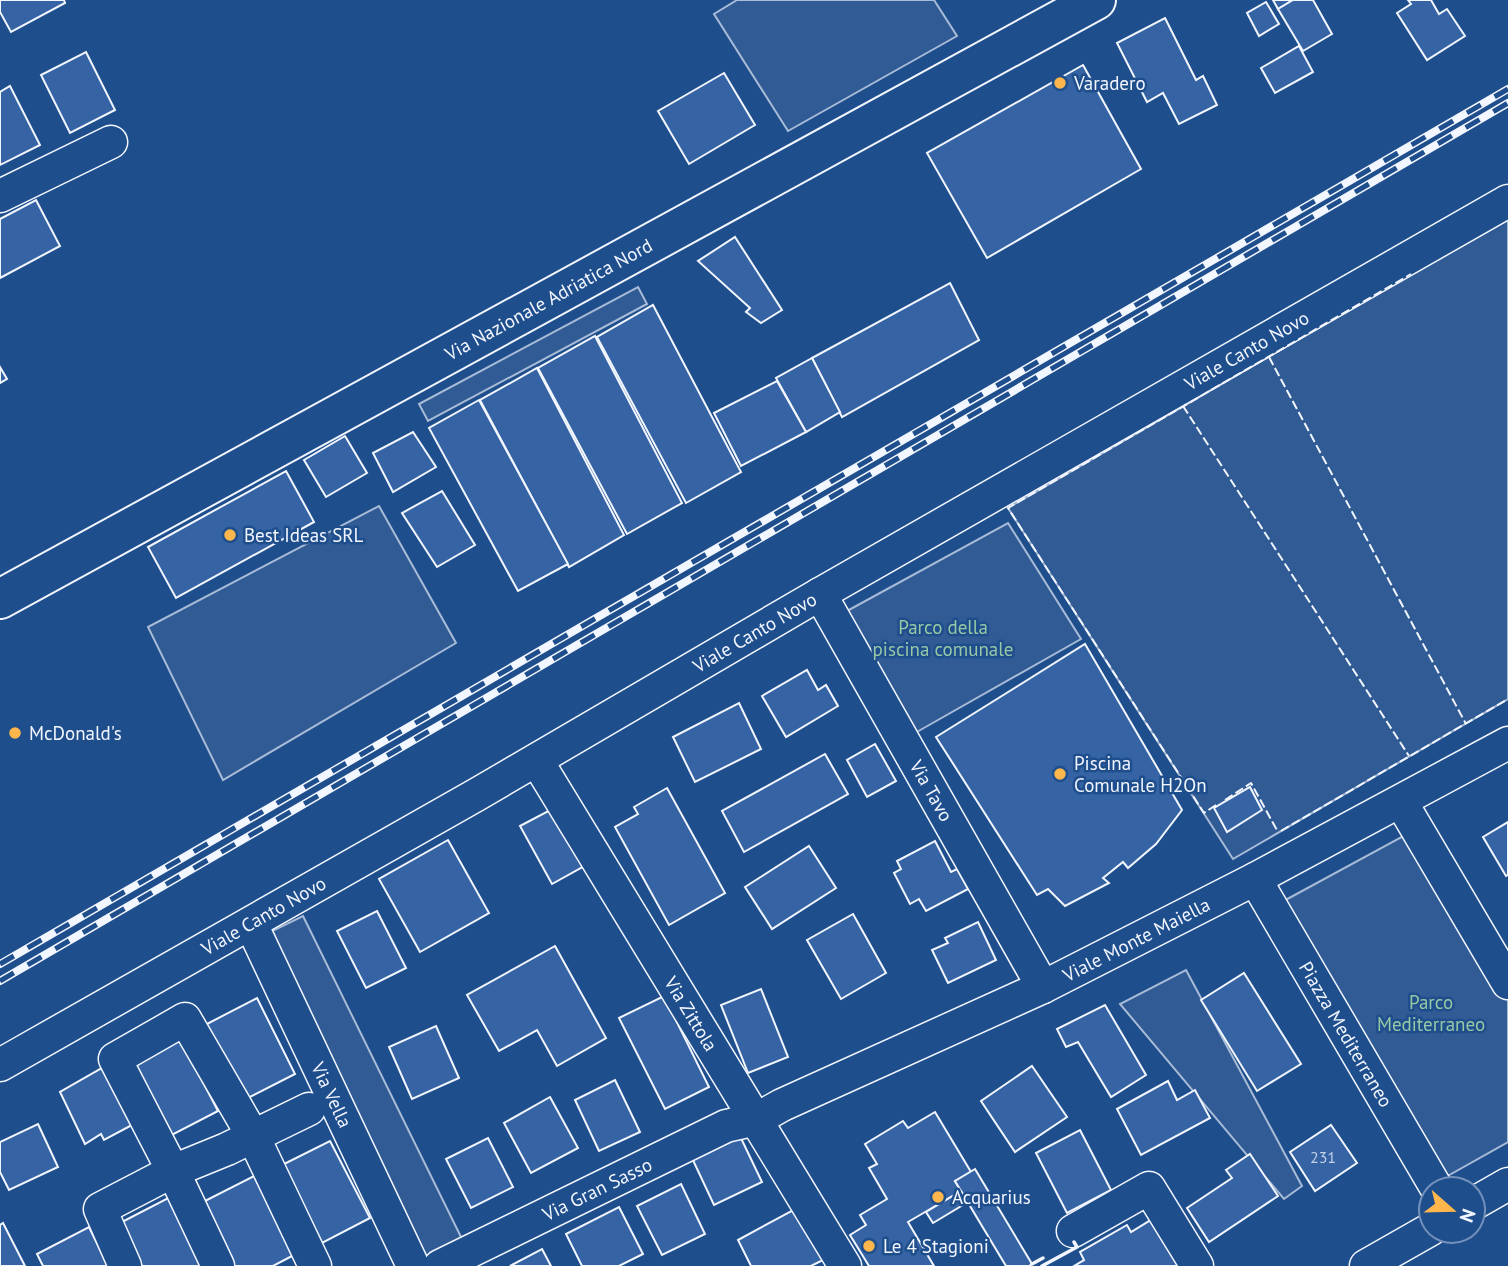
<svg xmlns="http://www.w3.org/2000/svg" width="1508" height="1266" font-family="'PT Sans',sans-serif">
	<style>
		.built { fill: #305b95; stroke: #a8bbd7; stroke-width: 2 }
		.building { fill: #3563a3; stroke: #f2f6ff; stroke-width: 2 }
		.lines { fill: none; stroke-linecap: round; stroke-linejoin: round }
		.minor-casing { stroke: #f2f6ff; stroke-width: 35 }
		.major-casing { stroke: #f2f6ff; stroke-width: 42 }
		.minor { stroke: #1f4e8c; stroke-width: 32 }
		.major { stroke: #1f4e8c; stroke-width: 38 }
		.rail-casing { stroke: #f2f6ff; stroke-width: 8 }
		.rail { stroke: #1f4e8c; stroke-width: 5; stroke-dasharray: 16; stroke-linecap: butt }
		.fence { stroke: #f2f6ff; stroke-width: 2; stroke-dasharray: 9 3.5; stroke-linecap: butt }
		.wall { stroke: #f2f6ff; stroke-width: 3.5 }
		.poi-dot { fill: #ffb74d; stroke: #1f4e8c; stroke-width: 2.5 }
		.labels { text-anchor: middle; stroke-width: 5; stroke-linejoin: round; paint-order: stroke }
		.number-label { font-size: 16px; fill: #c3d1e8 }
		.poi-label { font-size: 19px; fill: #f2f6ff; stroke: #1f4e8c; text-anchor: start }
		.street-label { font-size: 19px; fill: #f2f6ff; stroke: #1f4e8c }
		.park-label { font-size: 19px; fill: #97c8a6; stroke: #1f4e8c }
	</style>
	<rect width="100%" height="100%" fill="#1f4e8c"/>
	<g class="built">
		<path d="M 737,0 L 934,0 L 957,36 L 788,131 L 714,14 Z"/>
		<path d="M 1508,218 L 1508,699 L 1233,859 L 1008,508 Z"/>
		<path d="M 638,287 L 647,304 L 428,421 L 419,404 Z"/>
		<path d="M 379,506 L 456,643 L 223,780 L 148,627 Z"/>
		<path d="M 1008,523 L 1081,639 L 915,733 L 847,611 Z"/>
		<path d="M 1407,834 L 1508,999 L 1508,1142 L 1444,1178 L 1280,903 Z"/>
		<path d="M 303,916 L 462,1239 L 421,1259 L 262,936 Z"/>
		<path d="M 1186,970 L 1302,1186 L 1284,1199 L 1120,1004 Z"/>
	</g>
	<g class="building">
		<path d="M 0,0 L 64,0 L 65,3 L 11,32 L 0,12 Z"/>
		<path d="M 1273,0 L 1293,0 L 1278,9 Z"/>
		<path d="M 1293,0 L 1313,0 L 1332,34 L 1303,51 L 1278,9 Z"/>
		<path d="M 1408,0 L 1431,0 L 1439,14 L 1447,9 L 1465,36 L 1427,60 L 1397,13 L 1411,4 Z"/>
		<path d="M 1266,2 L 1279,24 L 1259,36 L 1247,13 Z"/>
		<path d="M 1165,18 L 1196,80 L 1203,76 L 1217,105 L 1179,124 L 1163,93 L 1147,102 L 1117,43 Z"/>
		<path d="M 1299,46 L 1313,72 L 1275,93 L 1261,68 Z"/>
		<path d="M 86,52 L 115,110 L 70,133 L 41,75 Z"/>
		<path d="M 1083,65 L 1141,169 L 987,258 L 927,153 Z"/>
		<path d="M 724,73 L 755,125 L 689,164 L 658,111 Z"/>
		<path d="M 10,86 L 40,145 L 0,165 L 0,92 Z"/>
		<path d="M 36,200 L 60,246 L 0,278 L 0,219 Z"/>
		<path d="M 735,237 L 782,310 L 761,323 L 746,312 L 750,308 L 698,261 Z"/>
		<path d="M 950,283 L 979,340 L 842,417 L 812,358 Z"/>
		<path d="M 653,305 L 741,472 L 686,503 L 597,337 Z"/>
		<path d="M 595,336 L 682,503 L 627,534 L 538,368 Z"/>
		<path d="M 812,358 L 840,412 L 806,432 L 776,378 Z"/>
		<path d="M 0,367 L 7,379 L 0,383 Z"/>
		<path d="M 537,368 L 624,535 L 569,567 L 480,400 Z"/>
		<path d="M 777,381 L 806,432 L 741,466 L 714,413 Z"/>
		<path d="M 479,400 L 568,564 L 518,591 L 429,428 Z"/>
		<path d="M 413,432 L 436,467 L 393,492 L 373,453 Z"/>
		<path d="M 345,436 L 367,473 L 326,497 L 304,460 Z"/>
		<path d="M 286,471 L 314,522 L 176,598 L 148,547 Z"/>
		<path d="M 442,491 L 475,545 L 437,567 L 402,513 Z"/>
		<path d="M 1085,644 L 1182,810 L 1156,844 L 1128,868 L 1123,862 L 1103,878 L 1109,883 L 1065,906 L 1048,889 L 1037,895 L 936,737 Z"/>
		<path d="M 807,670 L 818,690 L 826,685 L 838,706 L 786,737 L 762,696 Z"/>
		<path d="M 739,703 L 761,749 L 695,782 L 673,737 Z"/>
		<path d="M 875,744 L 896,781 L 867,797 L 847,760 Z"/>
		<path d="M 825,754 L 848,794 L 744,852 L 722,811 Z"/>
		<path d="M 1250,787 L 1262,810 L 1227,832 L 1214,808 Z"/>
		<path d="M 667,788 L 725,893 L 669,925 L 615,827 L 638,814 L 634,807 Z"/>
		<path d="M 554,808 L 586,865 L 552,884 L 520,826 Z"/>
		<path d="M 1508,822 L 1508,875 L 1506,876 L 1483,837 Z"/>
		<path d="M 448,840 L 489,913 L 420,952 L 379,879 Z"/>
		<path d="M 935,841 L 951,872 L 957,869 L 968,889 L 926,911 L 919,899 L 910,904 L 894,873 L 901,869 L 897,861 Z"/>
		<path d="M 809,846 L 836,888 L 772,929 L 745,887 Z"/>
		<path d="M 377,911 L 406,968 L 366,988 L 337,931 Z"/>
		<path d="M 853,914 L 886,973 L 841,999 L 807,940 Z"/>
		<path d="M 978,922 L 996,960 L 948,983 L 932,950 L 948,943 L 945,938 Z"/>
		<path d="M 555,946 L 606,1038 L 557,1066 L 537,1030 L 499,1051 L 467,995 Z"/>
		<path d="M 1244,973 L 1301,1064 L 1257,1091 L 1201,1000 Z"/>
		<path d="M 761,989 L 788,1057 L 748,1073 L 721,1005 Z"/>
		<path d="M 664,996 L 709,1087 L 665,1109 L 619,1018 Z"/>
		<path d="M 257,998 L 295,1074 L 244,1100 L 205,1025 Z"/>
		<path d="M 1105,1005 L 1146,1075 L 1111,1097 L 1078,1042 L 1066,1047 L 1057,1029 Z"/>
		<path d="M 436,1026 L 459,1078 L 412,1099 L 389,1047 Z"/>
		<path d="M 179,1036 L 218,1111 L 166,1138 L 127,1063 Z"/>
		<path d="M 1032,1066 L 1067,1117 L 1015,1152 L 981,1101 Z"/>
		<path d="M 102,1068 L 132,1125 L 104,1140 L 101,1134 L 85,1144 L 60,1092 Z"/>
		<path d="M 615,1080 L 640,1132 L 599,1151 L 575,1100 Z"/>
		<path d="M 1168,1081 L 1177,1100 L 1195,1090 L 1210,1118 L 1141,1155 L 1117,1109 Z"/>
		<path d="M 550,1097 L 578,1148 L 531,1173 L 504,1123 Z"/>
		<path d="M 935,1112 L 971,1172 L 955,1181 L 961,1191 L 908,1222 L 934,1266 L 869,1266 L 850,1235 L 866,1225 L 860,1215 L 887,1199 L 869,1168 L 877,1164 L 865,1144 L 903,1121 L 908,1128 Z"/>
		<path d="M 38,1124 L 58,1167 L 9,1190 L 0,1172 L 0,1142 Z"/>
		<path d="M 1331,1125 L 1357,1163 L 1315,1191 L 1290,1152 Z"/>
		<path d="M 1080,1130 L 1111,1190 L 1067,1213 L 1036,1153 Z"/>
		<path d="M 739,1134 L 762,1182 L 714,1205 L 691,1156 Z"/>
		<path d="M 488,1138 L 513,1187 L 471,1208 L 446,1159 Z"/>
		<path d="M 330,1141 L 370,1218 L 322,1243 L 282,1165 Z"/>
		<path d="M 1250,1154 L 1278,1196 L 1209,1242 L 1187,1208 L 1232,1178 L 1226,1170 Z"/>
		<path d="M 975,1169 L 1032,1264 L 1029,1266 L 1006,1266 L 955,1181 Z"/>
		<path d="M 254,1176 L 294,1255 L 273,1266 L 231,1266 L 199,1204 Z"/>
		<path d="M 681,1184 L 705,1234 L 662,1255 L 637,1206 Z"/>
		<path d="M 961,1191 L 968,1202 L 933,1223 L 926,1212 Z"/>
		<path d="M 174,1195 L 210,1266 L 142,1266 L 120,1223 Z"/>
		<path d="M 619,1207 L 643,1254 L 619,1266 L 582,1266 L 566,1234 Z"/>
		<path d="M 797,1208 L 823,1260 L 811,1266 L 751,1266 L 738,1240 Z"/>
		<path d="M 1159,1215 L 1186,1262 L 1178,1266 L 1074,1266 L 1084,1260 L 1080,1252 L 1127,1225 L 1131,1232 Z"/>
		<path d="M 3,1223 L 25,1266 L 0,1266 L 0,1225 Z"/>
		<path d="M 89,1227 L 108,1266 L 43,1266 L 37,1254 Z"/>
		<path d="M 542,1249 L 551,1266 L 510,1266 Z"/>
	</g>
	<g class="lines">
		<g class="minor-casing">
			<g id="minor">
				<path d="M 0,196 L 111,142"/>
				<path id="s1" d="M 820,594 L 1043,987"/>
				<path id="s2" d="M 537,761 L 845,1266"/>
				<path d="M 1401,802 L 1508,983"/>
				<path id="s3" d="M 1255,879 L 1437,1189"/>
				<path id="s4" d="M 251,924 L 413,1266"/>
				<path id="s5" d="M 0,1065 L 476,795 L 820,594 L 1508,201"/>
				<path d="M 1473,1204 L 1508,1184"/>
				<path d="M 1073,1231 L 1149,1188 L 1197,1266"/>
				<path d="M 125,1266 L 100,1209 L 173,1171 L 227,1149 L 309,1109"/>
				<path d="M 218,1266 L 173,1171 L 115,1059 L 185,1019 L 253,1136 L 315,1266"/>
				<path id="s6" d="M 440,1266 L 726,1126 L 757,1119 L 782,1105 L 1043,987 L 1255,879 L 1508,743"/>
				<path d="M 1366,1266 L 1431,1229"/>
			</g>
		</g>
		<g class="major-casing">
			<g id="major">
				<path id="s7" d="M 0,599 L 1096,0"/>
			</g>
		</g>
		<use href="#minor" class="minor"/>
		<use href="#major" class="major"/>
		<g class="rail-casing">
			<g id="rail">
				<path d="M 0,964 L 1508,89"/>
				<path d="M 0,981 L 1508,103"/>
			</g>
		</g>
		<use href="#rail" class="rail"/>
		<g class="fence">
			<path d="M 1269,357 L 1466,724"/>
			<path d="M 1183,406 L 1409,756"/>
			<path d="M 1225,800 L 1251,783 L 1278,832"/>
			<path d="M 1216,805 L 1204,813 L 1008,508 L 1411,274"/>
			<path d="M 1281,831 L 1508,699"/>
		</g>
		<g class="wall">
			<path d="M 1032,1264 L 1043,1258"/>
			<path d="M 1042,1266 L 1077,1247 L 1074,1242"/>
		</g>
	</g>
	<g class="poi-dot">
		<circle cx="1060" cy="83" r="7"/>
		<circle cx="230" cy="535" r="7"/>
		<circle cx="15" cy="733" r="7"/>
		<circle cx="1060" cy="774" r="7"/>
		<circle cx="938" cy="1197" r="7"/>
		<circle cx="869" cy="1246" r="7"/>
	</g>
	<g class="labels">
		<g class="number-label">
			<text x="1323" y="1163">231</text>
		</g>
		<g class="poi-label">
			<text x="1074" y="90">Varadero</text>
			<text x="244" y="542">Best Ideas SRL</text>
			<text x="29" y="740">McDonald's</text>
			<text x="1074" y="770">Piscina<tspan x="1074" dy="22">Comunale H2On</tspan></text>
			<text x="952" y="1204">Acquarius</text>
			<text x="883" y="1253">Le 4 Stagioni</text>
		</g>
		<g class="street-label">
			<text dy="7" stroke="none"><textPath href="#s7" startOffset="625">Via Nazionale Adriatica Nord</textPath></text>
			<text dy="7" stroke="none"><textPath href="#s5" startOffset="1437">Viale Canto Novo</textPath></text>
			<text dy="7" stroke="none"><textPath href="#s5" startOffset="870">Viale Canto Novo</textPath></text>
			<text dy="7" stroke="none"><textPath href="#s1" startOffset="226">Via Tavo</textPath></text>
			<text dy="7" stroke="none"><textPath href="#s5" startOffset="303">Viale Canto Novo</textPath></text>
			<text dy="7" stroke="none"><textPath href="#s6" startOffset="770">Viale Monte Maiella</textPath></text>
			<text dy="7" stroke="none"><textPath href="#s2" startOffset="296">Via Zittola</textPath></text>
			<text dy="7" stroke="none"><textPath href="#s3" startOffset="180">Piazza Mediterraneo</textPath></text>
			<text dy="7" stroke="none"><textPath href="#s4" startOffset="189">Via Vella</textPath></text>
			<text dy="7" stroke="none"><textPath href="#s6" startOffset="175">Via Gran Sasso</textPath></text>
		</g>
		<g class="park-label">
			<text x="943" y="634">Parco della<tspan x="943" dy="22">piscina comunale</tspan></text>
			<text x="1431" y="1009">Parco<tspan x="1431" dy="22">Mediterraneo</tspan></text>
		</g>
	</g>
	<g transform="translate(1452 1210) rotate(110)"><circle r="33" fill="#1f4e8c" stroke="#7391ba" stroke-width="2"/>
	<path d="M0-5L12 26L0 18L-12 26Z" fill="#ffb74d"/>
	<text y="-10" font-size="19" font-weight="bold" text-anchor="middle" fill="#f2f6ff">N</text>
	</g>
</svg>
